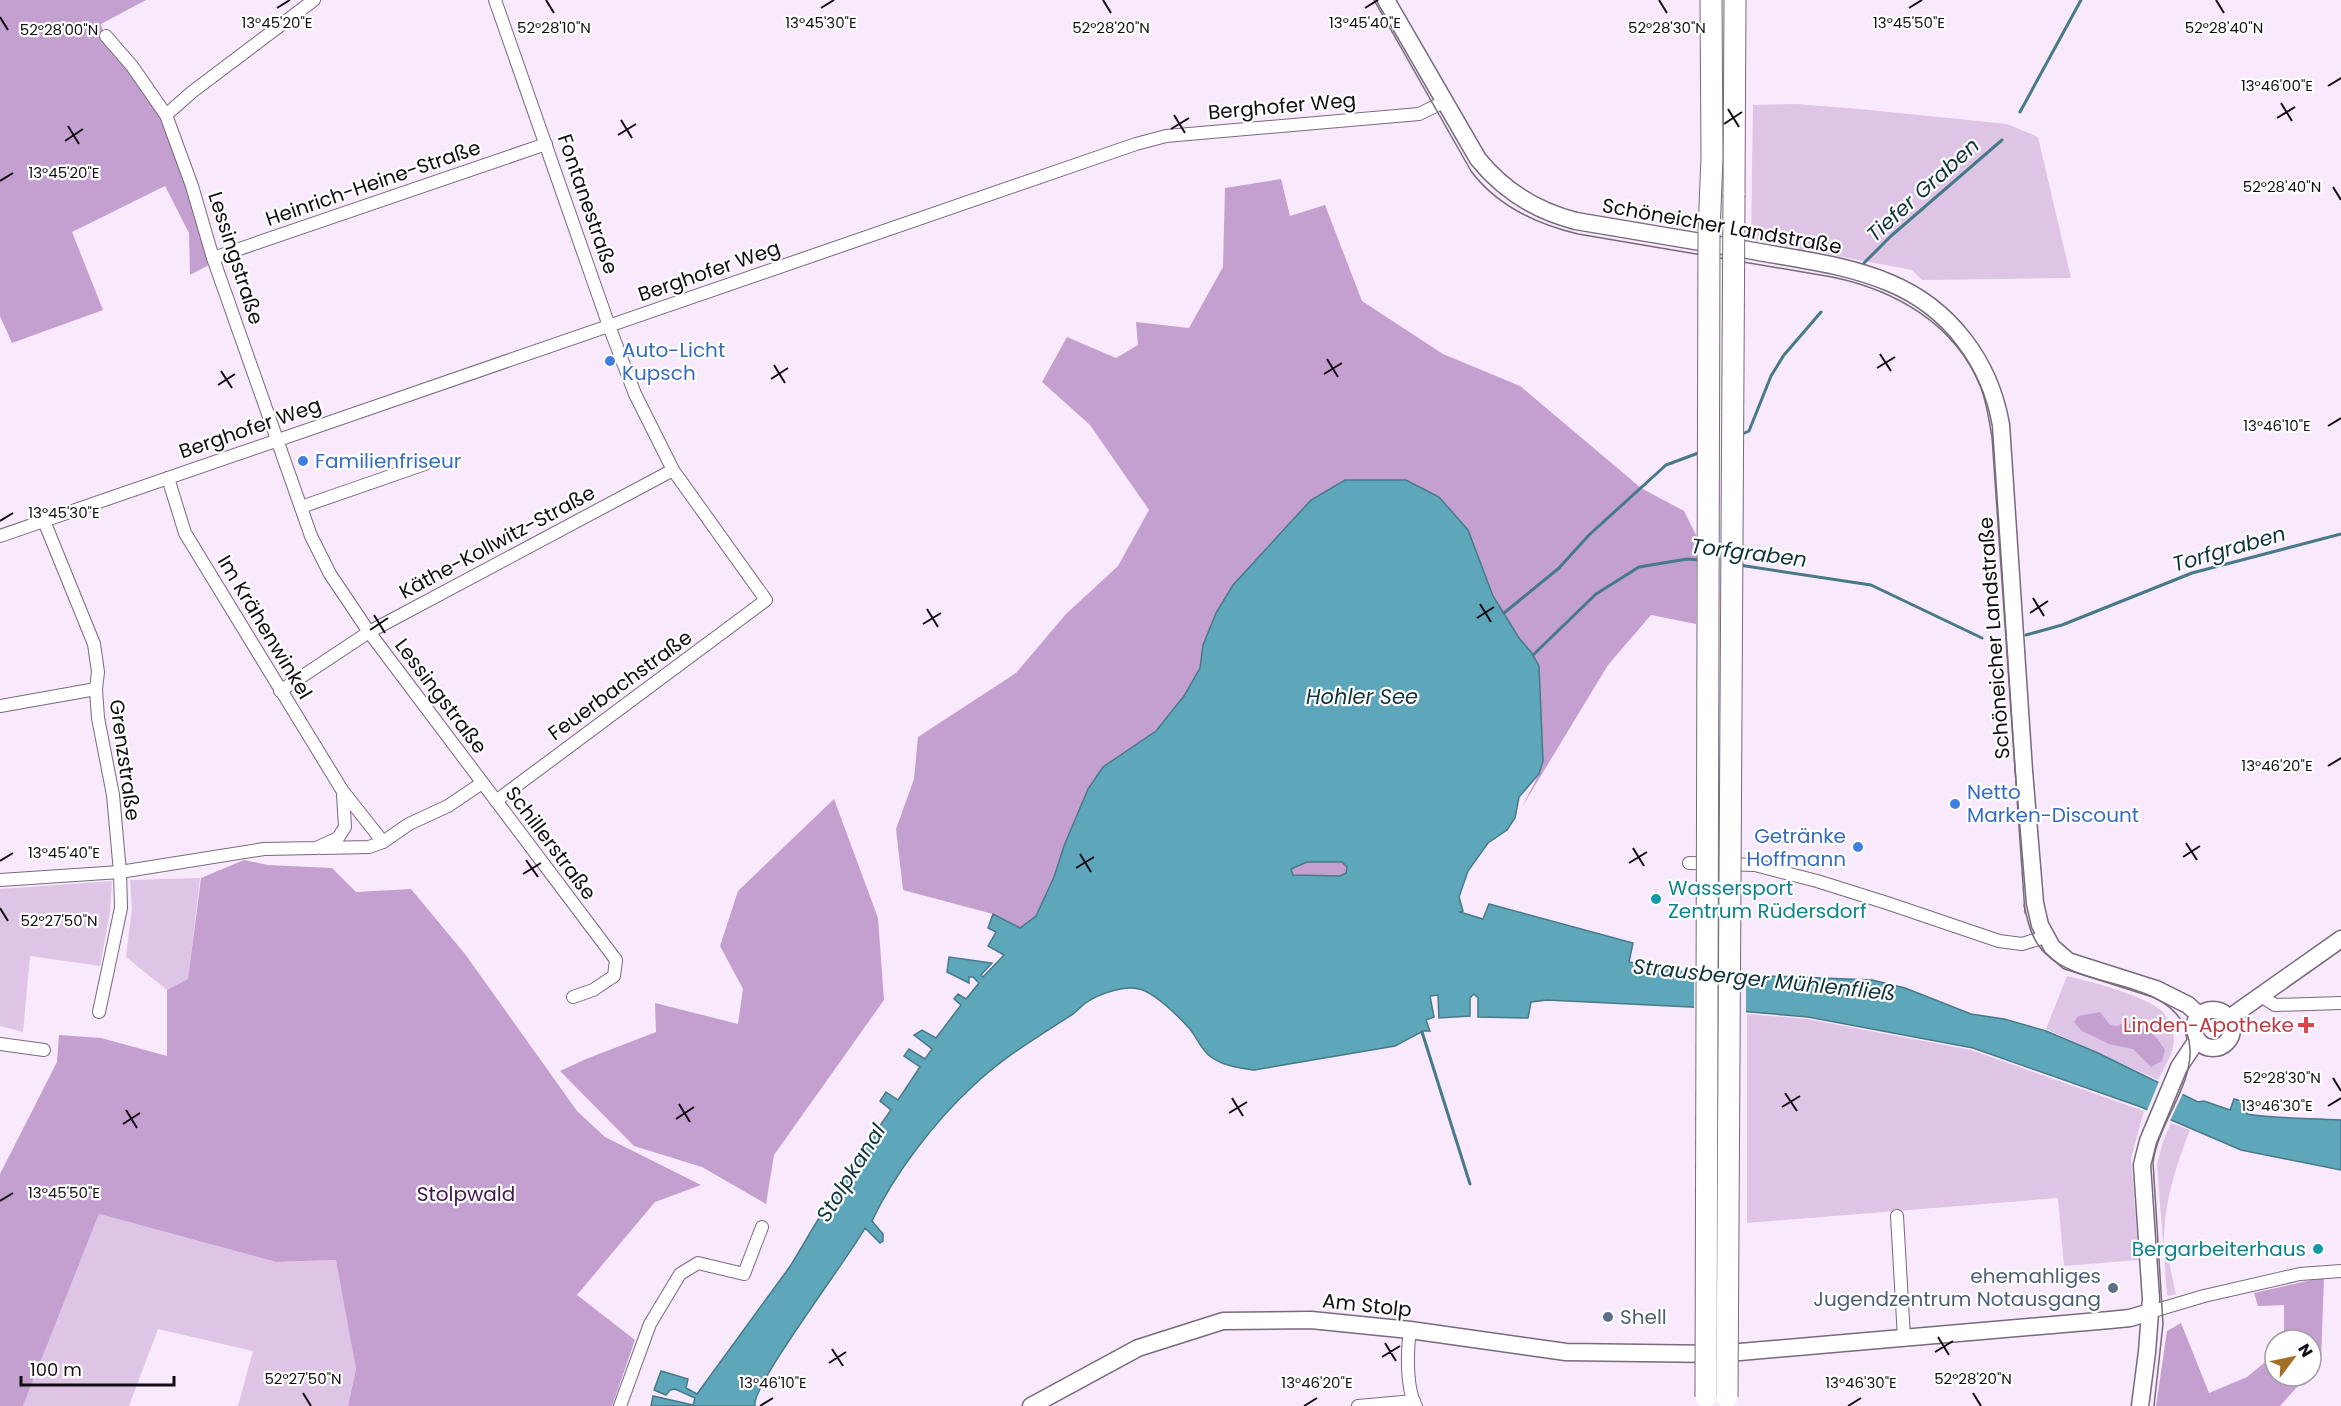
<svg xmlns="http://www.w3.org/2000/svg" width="2341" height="1406" font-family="Poppins,sans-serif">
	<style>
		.green { fill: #dec5e6 }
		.forest { fill: #c4a0d0 }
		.water { fill: #5ea7bb; stroke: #477989; stroke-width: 1.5; fill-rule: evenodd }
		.pier { fill: #f8e9fd }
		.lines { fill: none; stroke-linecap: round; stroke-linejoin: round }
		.stream { stroke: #477989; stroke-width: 3 }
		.street-casing { stroke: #776a7b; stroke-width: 14 }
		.secondary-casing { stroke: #776a7b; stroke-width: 19 }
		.highway-casing { stroke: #776a7b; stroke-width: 23 }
		.street { stroke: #fff; stroke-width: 12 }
		.secondary { stroke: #fff; stroke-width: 16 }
		.highway { stroke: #fff; stroke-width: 21 }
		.tram { stroke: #756c78; stroke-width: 1.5 }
		.highway-bridge-casing { stroke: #776a7b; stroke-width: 23; stroke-linecap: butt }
		.highway-bridge { stroke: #fff; stroke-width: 21 }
		.ticks { fill: none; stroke: #120d13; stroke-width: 2 }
		.shop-dot { fill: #3f7fe0; stroke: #fff; stroke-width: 2 }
		.culture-dot { fill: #0f9aa8; stroke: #fff; stroke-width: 2 }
		.health-dot { fill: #e0444e; stroke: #fff; stroke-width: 2 }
		.service-dot { fill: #5c6f8a; stroke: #fff; stroke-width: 2 }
		.labels { text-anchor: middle; stroke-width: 4.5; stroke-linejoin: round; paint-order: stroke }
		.street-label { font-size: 20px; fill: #120d13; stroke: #fff }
		.shop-label { font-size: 20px; fill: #366cbe; stroke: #fff; text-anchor: start }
		.culture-label { font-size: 20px; fill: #0d838f; stroke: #fff; text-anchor: start }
		.health-label { font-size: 20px; fill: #be3a42; stroke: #fff; text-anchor: end }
		.park-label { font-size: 20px; fill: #42154f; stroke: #fff }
		.service-label { font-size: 20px; fill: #4e5e75; stroke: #fff; text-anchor: end }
		.water-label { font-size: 21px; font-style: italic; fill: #0f333c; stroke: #fff }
		.ticks-label { font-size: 15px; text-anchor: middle; fill: #120d13; stroke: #fff; stroke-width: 4.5; stroke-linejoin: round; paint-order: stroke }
	</style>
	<rect width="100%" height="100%" fill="#f8e9fd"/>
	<g class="green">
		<path d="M 1796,104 L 1870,110 L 2007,124 L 2038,137 L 2071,278 L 1922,280 L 1912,270 L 1751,240 L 1753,105 Z"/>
		<path d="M 200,878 L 188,980 L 167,990 L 126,957 L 132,908 L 130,880 Z"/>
		<path d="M 112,881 L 110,912 L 100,966 L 30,956 L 23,1032 L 0,1026 L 0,889 Z"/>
		<path d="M 2067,976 C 2089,981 2146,996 2162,1011 C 2169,1018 2174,1031 2174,1041 C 2173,1054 2164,1068 2158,1080 L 2046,1029 Z"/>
		<path d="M 1747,1014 L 1807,1019 L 1971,1050 L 2144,1111 L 2131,1158 L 2139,1260 L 2064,1266 L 2058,1198 L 1747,1223 Z"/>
		<path d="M 2171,1123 L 2190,1130 C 2175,1168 2163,1206 2164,1247 L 2166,1249 L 2176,1294 L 2169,1296 L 2167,1294 L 2157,1165 L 2163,1141 Z"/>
		<path d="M 99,1214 L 276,1262 L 337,1260 L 356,1369 L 348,1406 L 238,1406 L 253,1351 L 158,1329 L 129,1406 L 23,1406 Z"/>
	</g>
	<g class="forest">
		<path d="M 0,0 L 146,0 L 101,24 L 105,40 L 134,76 L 158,113 L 177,158 L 209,265 L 190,275 L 189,233 L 165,186 L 72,232 L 103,310 L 12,343 L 0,316 Z"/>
		<path d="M 1281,179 L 1290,216 L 1325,205 L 1362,301 L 1443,354 L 1520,386 L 1641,488 L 1684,511 L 1697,537 L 1696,624 L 1651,615 L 1608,665 L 1522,807 L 1539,774 L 1543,761 L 1539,666 L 1531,652 L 1519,638 L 1493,596 L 1468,530 L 1374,481 L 1345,480 L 1233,585 L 1216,613 L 1203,645 L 1200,668 L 1184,696 L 1156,731 L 1103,767 L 1088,789 L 1064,846 L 1054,877 L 1036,916 L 1021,928 L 993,914 L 903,890 L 896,829 L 914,779 L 918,737 L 1016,673 L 1066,614 L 1118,566 L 1149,510 L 1090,425 L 1042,382 L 1067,337 L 1116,358 L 1138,345 L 1136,322 L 1189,328 L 1223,267 L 1225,188 Z"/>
		<path d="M 834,799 L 878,918 L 884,1000 L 774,1155 L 766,1204 L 702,1167 L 634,1146 L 560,1071 L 586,1059 L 656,1032 L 655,1003 L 738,1024 L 743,989 L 720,946 L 738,891 Z"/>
		<path d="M 244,860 L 268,865 L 332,868 L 356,892 L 411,889 L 465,954 L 577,1111 L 605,1137 L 701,1185 L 655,1202 L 577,1295 L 635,1340 L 612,1406 L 348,1406 L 356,1369 L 336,1260 L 276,1262 L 99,1214 L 23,1406 L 0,1406 L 0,1174 L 57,1062 L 59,1035 L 101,1038 L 167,1056 L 167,990 L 188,979 L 201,878 Z"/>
		<path d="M 1307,862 L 1342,862 L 1347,867 L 1346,873 L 1340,876 L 1293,875 L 1291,869 Z"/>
		<path d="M 2100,1012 L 2110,1025 L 2117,1026 L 2124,1023 C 2147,1029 2152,1029 2165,1050 L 2162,1061 L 2151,1067 L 2133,1049 L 2109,1044 L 2082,1031 L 2074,1022 L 2078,1016 Z"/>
		<path d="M 2324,1277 L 2321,1361 L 2311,1371 L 2311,1340 L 2284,1340 L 2284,1305 L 2258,1306 L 2254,1293 Z"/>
		<path d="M 2181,1323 L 2209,1393 L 2247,1377 L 2275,1354 L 2275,1376 L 2307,1376 L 2280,1406 L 2156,1406 L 2167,1331 Z"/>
	</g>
	<path class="water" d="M 1345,480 L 1406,480 L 1439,497 L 1468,530 L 1493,596 L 1519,638 L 1531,652 L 1539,666 L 1543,761 L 1539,774 L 1519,797 L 1515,818 L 1507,830 L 1488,843 L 1468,871 L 1459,897 L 1463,911 L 1460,912 L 1483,919 L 1489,904 L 1633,943 L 1629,962 L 1691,973 L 1872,980 L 1905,988 L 1971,1014 L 2004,1019 L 2046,1031 L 2098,1053 L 2198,1102 L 2204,1101 L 2230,1110 L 2234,1099 L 2248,1103 L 2247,1114 C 2278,1119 2309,1118 2341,1120 L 2341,1170 L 2241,1150 L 2141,1107 L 1973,1048 L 1808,1017 L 1691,1007 L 1547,1000 L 1531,1002 L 1528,1018 L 1478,1017 L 1478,998 L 1474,994 L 1470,998 L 1470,1016 L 1439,1018 L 1438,995 L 1430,996 L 1434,1017 L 1426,1020 L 1430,1031 L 1423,1031 L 1395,1046 L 1254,1070 C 1240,1068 1223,1066 1211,1057 C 1201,1050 1197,1037 1189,1028 C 1179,1017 1154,992 1139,989 C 1124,985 1099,994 1087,1002 C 1082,1005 1078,1010 1073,1014 C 1038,1037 1003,1057 973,1086 C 935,1121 894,1174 872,1221 L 883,1234 L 883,1241 L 880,1243 L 865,1228 C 851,1255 750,1387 755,1406 L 651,1406 L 653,1396 L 693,1405 L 695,1398 L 675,1389 L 670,1390 L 666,1395 L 654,1390 L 661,1371 L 688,1379 L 686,1388 L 697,1394 L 791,1265 L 841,1181 L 891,1110 L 880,1101 L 886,1092 L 898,1100 L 920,1067 L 904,1056 L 909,1049 L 925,1059 L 932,1049 L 914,1035 L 922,1030 L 936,1038 L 961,1005 L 954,999 L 958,994 L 966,999 L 979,983 L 973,977 L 969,977 L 969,983 L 947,972 L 949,957 L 992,963 L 981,975 L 983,977 L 1004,955 L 988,946 L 996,932 L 988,928 L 993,914 L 1020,928 L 1036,916 L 1054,877 L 1064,846 L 1088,789 L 1103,767 L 1156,731 L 1184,696 L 1200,668 L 1203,645 L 1216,613 L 1233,585 L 1311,500 ZM 1307,862 L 1342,862 L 1347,867 L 1346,873 L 1340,876 L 1293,875 L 1291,869 Z"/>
	<g class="pier">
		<path d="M 1694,970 L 1746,971 L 1746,1014 L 1694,1010 Z"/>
		<path d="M 2160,1079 L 2184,1091 L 2169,1123 L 2146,1113 Z"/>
	</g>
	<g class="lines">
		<g class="stream">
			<path d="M 2020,112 L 2081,0"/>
			<path d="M 1864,263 L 1891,236 L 2002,140"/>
			<path d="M 1740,435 L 1749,431 L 1771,376 L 1784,355 L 1821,312"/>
			<path d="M 1739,565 L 1871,585 L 1982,638"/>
			<path d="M 1504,613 L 1559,568 L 1589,535 L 1666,465 L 1701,452"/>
			<path d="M 2026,635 L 2062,625 L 2192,573 L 2341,534"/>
			<path d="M 1533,655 L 1596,594 L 1639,567 L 1687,559 L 1700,560"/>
			<path d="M 1422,1032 L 1470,1184"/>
		</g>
		<g class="street-casing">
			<g id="street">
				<path d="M 495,0 L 609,326 L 635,394 L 673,470 L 766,600 L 496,801"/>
				<path d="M 106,36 L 132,66 L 166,115 L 192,186 L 213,258 L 311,536 L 330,574 L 369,632 L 616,960 L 614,976 L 593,990 L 573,997"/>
				<path d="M 166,115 L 192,92 L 314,0"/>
				<path d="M 213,258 L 546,144"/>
				<path d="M 168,478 L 185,533 L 342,790 L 383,842"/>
				<path d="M 301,507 L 425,464"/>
				<path d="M 44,521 L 94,644 L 98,672 L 96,689 L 98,718 L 113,795 L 120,872 L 121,908 L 99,1012"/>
				<path d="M 0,536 L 1136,144 L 1166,136 L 1419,114 L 1444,102"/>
				<path d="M 280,691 L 369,632 L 673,470"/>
				<path d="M 0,706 L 96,689"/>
				<path d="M 321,848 L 369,847 L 383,842 L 409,824 L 448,806 L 482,783"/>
				<path d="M 1689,863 L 1755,865 L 1817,881 L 1887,903 L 1999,941 L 2022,944 L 2045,937"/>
				<path d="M 0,880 L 120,872 L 264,849 L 316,848 L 338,838 L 345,827 L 343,794"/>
				<path d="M 2261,996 L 2275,1005 L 2341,1003"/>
				<path d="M 0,1044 L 44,1050"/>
				<path d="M 1897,1216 L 1904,1338"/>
				<path d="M 2150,1312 L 2204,1296 L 2300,1274 L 2341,1271"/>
				<path d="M 1410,1330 C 1407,1350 1406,1389 1416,1406"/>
				<path d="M 620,1406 L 650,1324 L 680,1274 L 698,1263 L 744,1274 L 762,1227"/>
				<path d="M 1358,1406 L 1414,1401"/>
			</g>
		</g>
		<g class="secondary-casing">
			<g id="secondary">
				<path d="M 1386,0 L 1478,159 C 1504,191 1536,211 1576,221 C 1633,231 1691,240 1748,250 C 1796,259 1845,264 1890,283 C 1950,308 1990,362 2001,425 L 2024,771 L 2035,903 L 2040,925 L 2052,947 L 2068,961 L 2156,989 L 2188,1005 L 2199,1015"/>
				<circle cx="2213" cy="1029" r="19"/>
				<path d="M 2229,1018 L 2341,939"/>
				<path d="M 1031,1406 L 1138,1348 L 1223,1321 L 1311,1320 L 1410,1330 L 1566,1352 L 1717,1354 L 2110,1320 L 2130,1318 L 2150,1312"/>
				<path d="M 2140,1406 L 2147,1352 L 2151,1299 L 2142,1165 L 2148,1141 L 2179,1067 L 2197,1040"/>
			</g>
		</g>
		<g class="highway-casing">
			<g id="highway">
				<path d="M 1734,195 L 1735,0"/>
				<path d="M 1709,232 L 1712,158 L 1711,0"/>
			</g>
		</g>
		<use href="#street" class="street"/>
		<use href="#secondary" class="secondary"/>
		<use href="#highway" class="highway"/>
		<g class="tram">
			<path d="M 1374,0 L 1471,171 C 1497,206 1536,224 1578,234 L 1832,277 C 1895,290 1956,324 1981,388 C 1987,404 1989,420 1992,437 L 2025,913"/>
			<path d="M 2024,905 C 2028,923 2032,941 2046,954 C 2086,994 2185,975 2190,1049 C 2192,1087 2158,1124 2153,1162 L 2163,1324 L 2154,1406"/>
		</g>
		<g class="highway-bridge-casing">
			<g id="highway-bridge">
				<path d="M 1706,1397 L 1709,232"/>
				<path d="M 1727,1397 L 1734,195"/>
			</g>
		</g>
		<use href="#highway-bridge" class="highway-bridge"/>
	</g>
	<path class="ticks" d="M 546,0 L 554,13M 1103,0 L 1111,13M 1659,0 L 1667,13M 2216,0 L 2224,13M 277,8 L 290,0M 821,8 L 834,0M 1365,8 L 1378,0M 1909,8 L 1922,0M 0,17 L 8,30M 2328,86 L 2341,78M 2281,103 L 2292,121M 1728,109 L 1739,127M 1174,115 L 1185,133M 2277,118 L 2295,107M 621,120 L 632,138M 1724,124 L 1742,112M 68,126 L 79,144M 1171,129 L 1189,118M 618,135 L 636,124M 65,141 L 83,129M 0,181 L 13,173M 2333,187 L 2341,200M 1880,354 L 1891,371M 1327,359 L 1338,377M 774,365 L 785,383M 1877,368 L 1895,357M 221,371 L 232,388M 1324,374 L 1342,363M 771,379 L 788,368M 218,385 L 235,374M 2328,426 L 2341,418M 0,521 L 13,513M 2033,598 L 2044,616M 1480,604 L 1491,622M 927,609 L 938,627M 2030,613 L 2048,601M 374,615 L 385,633M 1477,618 L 1494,607M 923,624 L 941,613M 370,630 L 388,618M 2328,766 L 2341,758M 2186,843 L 2197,860M 1633,848 L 1644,866M 1080,854 L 1091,872M 2183,857 L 2200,846M 526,860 L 538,877M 0,861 L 13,853M 1629,863 L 1647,852M 1076,868 L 1094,857M 523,874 L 541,863M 0,908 L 8,921M 2333,1078 L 2341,1091M 1785,1093 L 1797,1111M 1232,1098 L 1243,1116M 679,1104 L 690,1122M 2328,1106 L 2341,1098M 1782,1107 L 1800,1096M 126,1110 L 137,1128M 1229,1113 L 1247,1102M 676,1119 L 694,1107M 123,1124 L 140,1113M 0,1201 L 13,1193M 1938,1337 L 1949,1355M 1385,1343 L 1396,1361M 832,1349 L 843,1366M 1935,1352 L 1953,1341M 1382,1357 L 1400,1346M 829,1363 L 846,1352M 303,1393 L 311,1406M 1973,1393 L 1981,1406M 760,1406 L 773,1398M 1304,1406 L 1317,1398M 1848,1406 L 1861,1398"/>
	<g class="shop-dot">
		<circle cx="610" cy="361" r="6"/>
		<circle cx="303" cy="461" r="6"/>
		<circle cx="1955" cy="804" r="6"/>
		<circle cx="1858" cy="847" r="6"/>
	</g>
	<g class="culture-dot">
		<circle cx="1656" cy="899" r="6"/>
		<circle cx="2318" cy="1249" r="6"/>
	</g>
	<path class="health-dot" d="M2303 1016h6v6h6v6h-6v6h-6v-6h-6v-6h6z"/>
	<g class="service-dot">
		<circle cx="2113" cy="1288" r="6"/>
		<circle cx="1608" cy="1317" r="6"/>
	</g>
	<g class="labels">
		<g class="street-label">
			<text transform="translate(1282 106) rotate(-5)" y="7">Berghofer Weg</text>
			<text transform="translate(373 183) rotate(-19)" y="7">Heinrich-Heine-Straße</text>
			<text transform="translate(588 204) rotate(71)" y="7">Fontanestraße</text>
			<text transform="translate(1722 226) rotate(10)" y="7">Schöneicher Landstraße</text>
			<text transform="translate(236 258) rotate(72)" y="7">Lessingstraße</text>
			<text transform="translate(709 271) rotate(-19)" y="7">Berghofer Weg</text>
			<text transform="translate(250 428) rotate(-19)" y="7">Berghofer Weg</text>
			<text transform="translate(497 542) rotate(-28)" y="7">Käthe-Kollwitz-Straße</text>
			<text transform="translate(265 627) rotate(59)" y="7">Im Krähenwinkel</text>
			<text transform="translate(1994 638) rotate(-94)" y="7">Schöneicher Landstraße</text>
			<text transform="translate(620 685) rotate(-36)" y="7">Feuerbachstraße</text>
			<text transform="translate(441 696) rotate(53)" y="7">Lessingstraße</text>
			<text transform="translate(125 760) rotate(82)" y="7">Grenzstraße</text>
			<text transform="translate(551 843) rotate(53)" y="7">Schillerstraße</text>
			<text transform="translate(1367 1305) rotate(6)" y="7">Am Stolp</text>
		</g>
		<g class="shop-label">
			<text x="622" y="357">Auto-Licht<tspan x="622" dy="23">Kupsch</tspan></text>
			<text x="315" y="468">Familienfriseur</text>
			<text x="1967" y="799">Netto<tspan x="1967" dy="23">Marken-Discount</tspan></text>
			<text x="1846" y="843" text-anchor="end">Getränke<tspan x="1846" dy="23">Hoffmann</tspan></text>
		</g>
		<g class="culture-label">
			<text x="1668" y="895">Wassersport<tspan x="1668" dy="23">Zentrum Rüdersdorf</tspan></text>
			<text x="2306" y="1256" text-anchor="end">Bergarbeiterhaus</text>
		</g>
		<g class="health-label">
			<text x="2294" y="1032">Linden-Apotheke</text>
		</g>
		<g class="park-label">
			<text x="466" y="1201">Stolpwald</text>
		</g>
		<g class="service-label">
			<text x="2101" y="1283">ehemahliges<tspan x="2101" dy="23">Jugendzentrum Notausgang</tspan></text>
			<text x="1620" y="1324" text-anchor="start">Shell</text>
		</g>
		<g class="water-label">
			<text transform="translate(1923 190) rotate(-42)" y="7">Tiefer Graben</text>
			<text transform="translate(2229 549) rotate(-16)" y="7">Torfgraben</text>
			<text transform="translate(1749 553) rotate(7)" y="7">Torfgraben</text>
			<text x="1362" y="704">Hohler See</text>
			<text transform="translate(1764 980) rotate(6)" y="7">Strausberger Mühlenfließ</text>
			<text transform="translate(851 1173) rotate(-58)" y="7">Stolpkanal</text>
		</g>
	</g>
	<g class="ticks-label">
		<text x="277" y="28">13°45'20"E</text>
		<text x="821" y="28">13°45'30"E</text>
		<text x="1365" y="28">13°45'40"E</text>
		<text x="1909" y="28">13°45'50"E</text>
		<text x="2224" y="33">52°28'40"N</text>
		<text x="1111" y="33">52°28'20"N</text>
		<text x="554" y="33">52°28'10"N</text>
		<text x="1667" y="33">52°28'30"N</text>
		<text x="59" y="35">52°28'00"N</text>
		<text x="2277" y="91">13°46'00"E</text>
		<text x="64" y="178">13°45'20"E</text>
		<text x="2282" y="192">52°28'40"N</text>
		<text x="2277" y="431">13°46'10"E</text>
		<text x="64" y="518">13°45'30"E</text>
		<text x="2277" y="771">13°46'20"E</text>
		<text x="64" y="858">13°45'40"E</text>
		<text x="59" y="926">52°27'50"N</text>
		<text x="2282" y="1083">52°28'30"N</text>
		<text x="2277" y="1111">13°46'30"E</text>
		<text x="64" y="1198">13°45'50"E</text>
		<text x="303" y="1384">52°27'50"N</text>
		<text x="1973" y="1384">52°28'20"N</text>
		<text x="773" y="1388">13°46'10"E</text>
		<text x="1317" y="1388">13°46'20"E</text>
		<text x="1861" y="1388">13°46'30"E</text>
	</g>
	<g transform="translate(2293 1358) rotate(58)"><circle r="28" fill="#ffffff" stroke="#a09ea1" stroke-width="1.5"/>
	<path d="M0-4.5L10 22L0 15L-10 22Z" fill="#a17025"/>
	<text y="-9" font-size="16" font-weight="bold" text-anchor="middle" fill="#120d13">N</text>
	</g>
	<path d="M21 1376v9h153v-9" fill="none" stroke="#120d13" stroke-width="3"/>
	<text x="30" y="1376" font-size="18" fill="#120d13" stroke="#ffffff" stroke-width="4.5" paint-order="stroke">100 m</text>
</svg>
